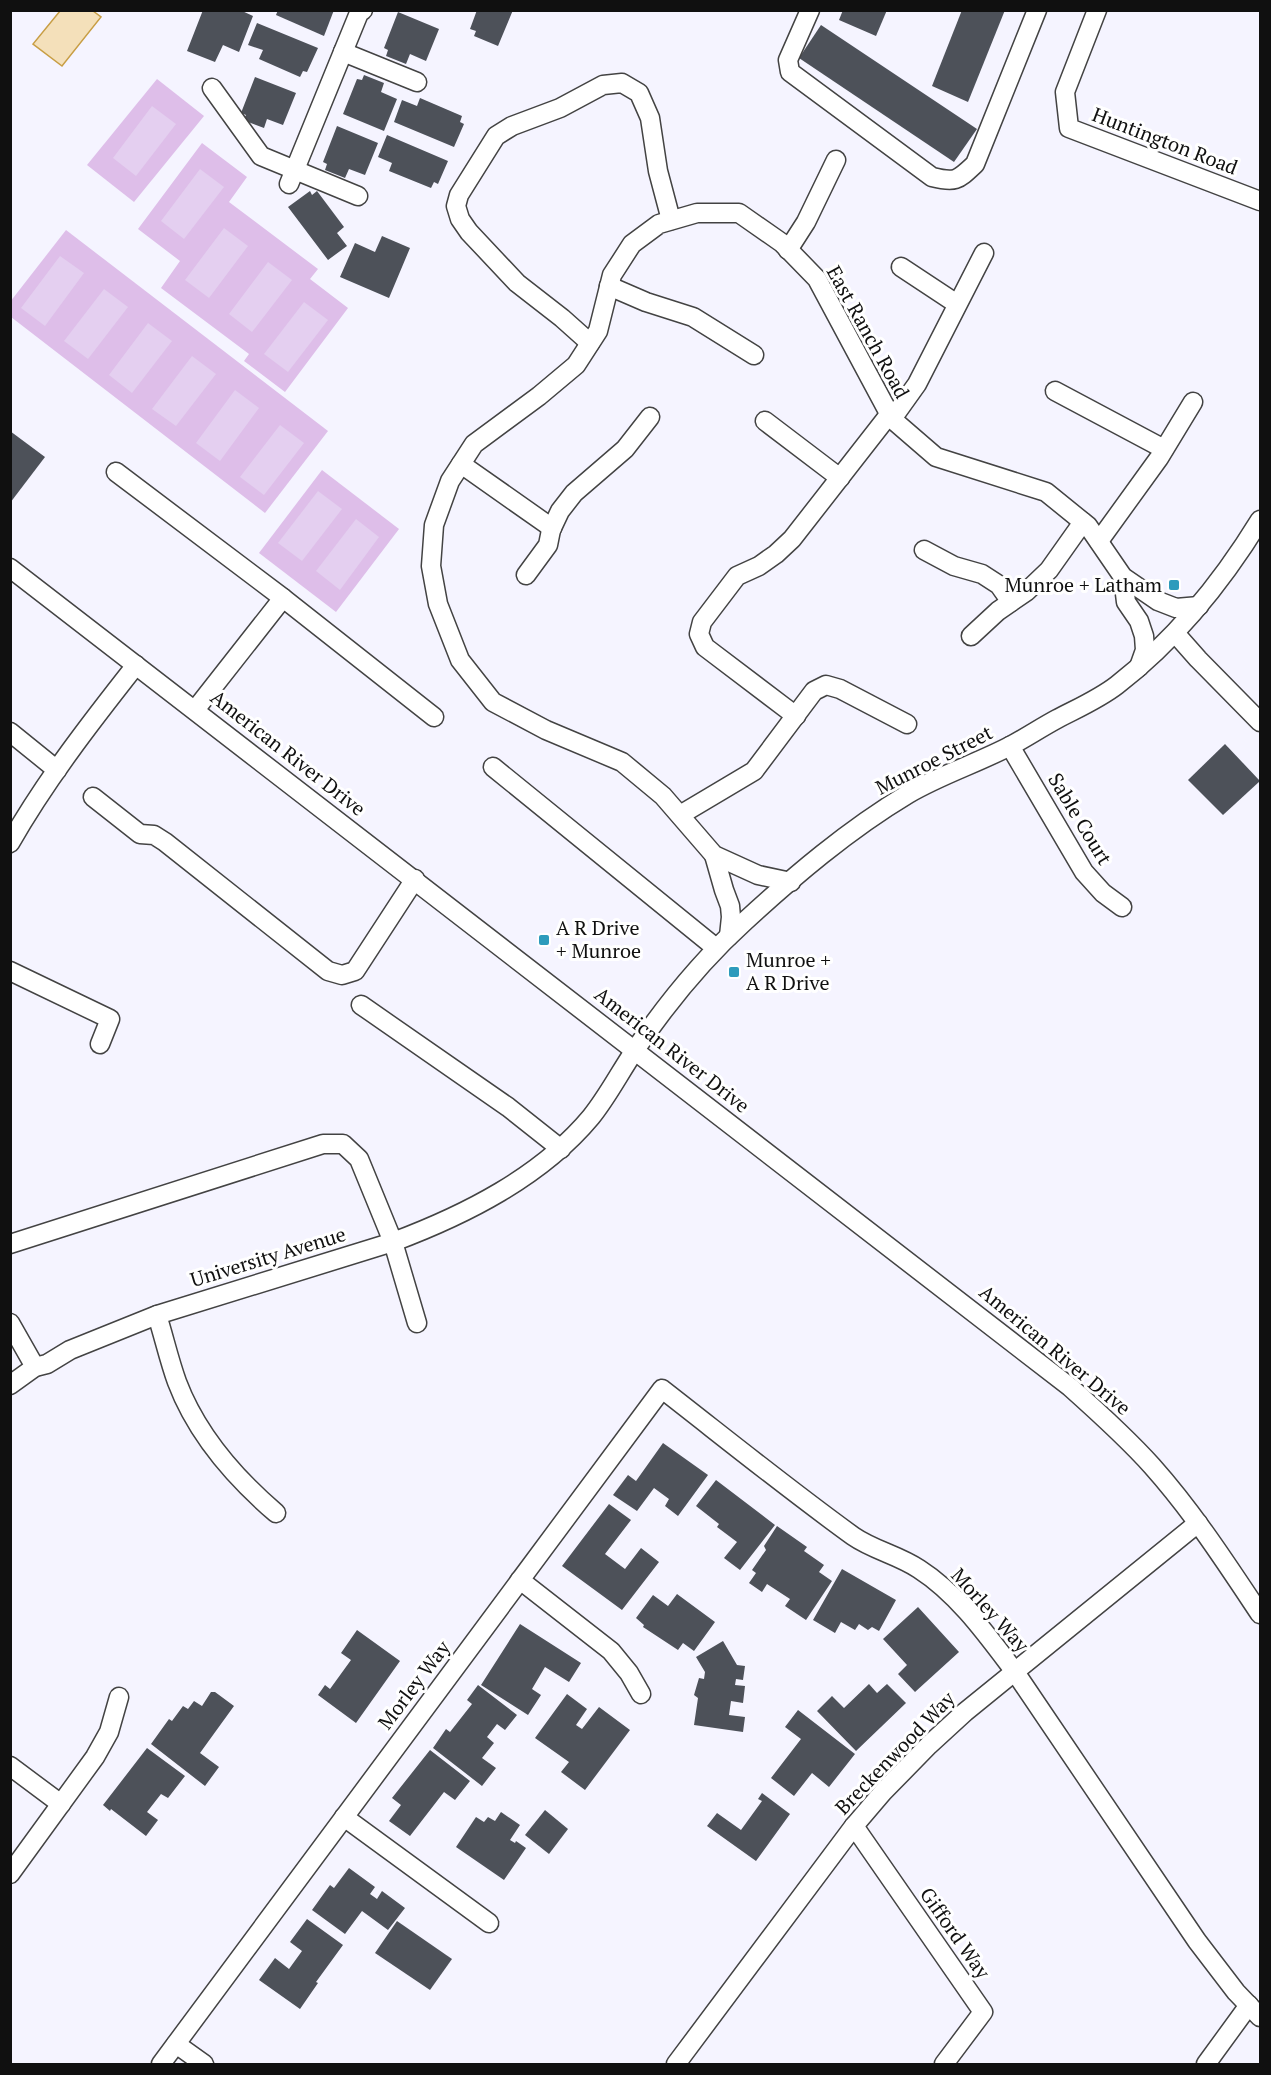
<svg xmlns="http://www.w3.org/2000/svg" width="1271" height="2075" font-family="'PT Serif',serif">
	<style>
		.green { fill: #debee9 }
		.pitch { fill: #e4cff0 }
		.water { fill: #f4e0ba; stroke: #c89e44; stroke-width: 1.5 }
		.building { fill: #4d5159 }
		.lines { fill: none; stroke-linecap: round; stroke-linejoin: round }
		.minor-casing { stroke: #434343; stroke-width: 21 }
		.minor { stroke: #fff; stroke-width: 18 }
		.poi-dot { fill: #2d9bbc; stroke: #fff; stroke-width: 2 }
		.labels { text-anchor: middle; stroke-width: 6; stroke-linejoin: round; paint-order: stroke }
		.street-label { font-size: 20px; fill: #101010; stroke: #fff }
		.poi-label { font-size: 20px; fill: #101010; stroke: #fff; text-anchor: start }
	</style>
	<rect width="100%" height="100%" fill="#f5f4ff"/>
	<g class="green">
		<path d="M 157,79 L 204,116 L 134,202 L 87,165 Z"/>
		<path d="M 202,143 L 247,177 L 229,202 L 318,269 L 310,279 L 348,308 L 285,392 L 244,361 L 249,354 L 161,288 L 180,261 L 138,229 Z"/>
		<path d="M 66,230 L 328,431 L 265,513 L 11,317 L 10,302 Z"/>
		<path d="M 322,470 L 399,529 L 336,612 L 259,553 Z"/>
	</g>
	<g class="pitch">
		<path d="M 152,106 L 176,124 L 136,176 L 113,158 Z"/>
		<path d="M 200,169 L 224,187 L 184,239 L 161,221 Z"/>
		<path d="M 224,228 L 248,246 L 209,298 L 185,280 Z"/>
		<path d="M 60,256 L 84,273 L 45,326 L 21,308 Z"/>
		<path d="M 268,262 L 292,280 L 252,332 L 229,314 Z"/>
		<path d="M 104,289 L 128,307 L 88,359 L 64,341 Z"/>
		<path d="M 304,302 L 328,320 L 288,372 L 264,354 Z"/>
		<path d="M 148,323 L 172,341 L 132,393 L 109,375 Z"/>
		<path d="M 192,356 L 216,374 L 176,426 L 152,409 Z"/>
		<path d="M 235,390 L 259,408 L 220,461 L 196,443 Z"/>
		<path d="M 280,425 L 304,443 L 264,495 L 240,477 Z"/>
		<path d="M 318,491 L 342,509 L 302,561 L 278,543 Z"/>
		<path d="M 356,519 L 379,537 L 340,590 L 316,571 Z"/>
	</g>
	<path class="water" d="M 60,11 L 93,11 L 101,17 L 62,66 L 33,44 Z"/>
	<g class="building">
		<path d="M 203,10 L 240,10 L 253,16 L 239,52 L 223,45 L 215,62 L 187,51 Z"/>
		<path d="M 278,10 L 334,10 L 324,36 L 276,15 Z"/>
		<path d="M 477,10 L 513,10 L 498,46 L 474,36 L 476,31 L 470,29 Z"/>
		<path d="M 843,10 L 887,10 L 876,36 L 839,20 Z"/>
		<path d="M 962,10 L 1005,10 L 968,102 L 932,86 Z"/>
		<path d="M 398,12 L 439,29 L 426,61 L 410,54 L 406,64 L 386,56 L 388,50 L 384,48 Z"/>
		<path d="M 257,23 L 318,48 L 307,72 L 303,71 L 300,77 L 259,59 L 263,50 L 248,45 Z"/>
		<path d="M 821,25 L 977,129 L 954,162 L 799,58 Z"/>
		<path d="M 364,75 L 384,83 L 381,92 L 397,99 L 384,131 L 343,114 L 357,79 L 362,80 Z"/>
		<path d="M 255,77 L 296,93 L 283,125 L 267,119 L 264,128 L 243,120 L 246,115 L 241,113 Z"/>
		<path d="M 420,98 L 462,116 L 460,122 L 464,124 L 454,147 L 394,122 L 402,100 L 417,106 Z"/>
		<path d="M 337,126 L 378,143 L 365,175 L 349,169 L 345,178 L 325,170 L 327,164 L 323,162 Z"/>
		<path d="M 387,135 L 448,161 L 438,184 L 434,182 L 431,188 L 389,171 L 392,163 L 378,157 Z"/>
		<path d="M 310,191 L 312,195 L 317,191 L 344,227 L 337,233 L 347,246 L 328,260 L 288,207 Z"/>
		<path d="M 382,236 L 410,248 L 389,298 L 340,277 L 355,243 L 375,252 Z"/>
		<path d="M 10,431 L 45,457 L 10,503 Z"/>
		<path d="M 1225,744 L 1260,781 L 1223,815 L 1188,780 Z"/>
		<path d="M 663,1443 L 708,1475 L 678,1516 L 665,1506 L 669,1499 L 654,1488 L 637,1511 L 613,1495 L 628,1475 L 636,1481 Z"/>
		<path d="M 716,1480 L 775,1525 L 740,1570 L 724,1558 L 737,1542 L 717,1527 L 719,1524 L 696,1506 Z"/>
		<path d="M 609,1504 L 631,1520 L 605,1554 L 625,1569 L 641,1548 L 659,1562 L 622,1610 L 562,1566 Z"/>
		<path d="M 777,1526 L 807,1547 L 804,1551 L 824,1565 L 819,1572 L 832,1581 L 806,1620 L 785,1606 L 790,1599 L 767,1584 L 762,1592 L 749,1583 L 756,1573 L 752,1570 L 766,1550 L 764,1546 Z"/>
		<path d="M 842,1569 L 896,1600 L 879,1631 L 872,1627 L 868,1630 L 859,1624 L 855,1630 L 841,1622 L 835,1633 L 813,1620 Z"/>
		<path d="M 677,1594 L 715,1622 L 694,1651 L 683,1643 L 678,1650 L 643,1627 L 644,1625 L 636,1618 L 653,1595 L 668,1606 Z"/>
		<path d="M 918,1607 L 959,1652 L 915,1692 L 898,1674 L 907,1665 L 883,1639 Z"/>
		<path d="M 520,1624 L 581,1663 L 569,1682 L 545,1667 L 532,1689 L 541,1695 L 528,1715 L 481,1685 Z"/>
		<path d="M 357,1630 L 400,1661 L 356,1723 L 318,1695 L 325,1685 L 330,1689 L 351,1660 L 341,1653 Z"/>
		<path d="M 723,1641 L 737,1665 L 745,1666 L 743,1680 L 736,1679 L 735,1685 L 745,1686 L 743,1703 L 731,1701 L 729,1715 L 745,1717 L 743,1732 L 694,1725 L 698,1698 L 694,1695 L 699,1678 L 704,1679 L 705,1672 L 696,1657 Z"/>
		<path d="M 869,1684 L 877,1693 L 887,1684 L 906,1703 L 856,1751 L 817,1711 L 832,1696 L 844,1708 Z"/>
		<path d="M 478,1685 L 517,1715 L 505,1730 L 497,1724 L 487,1737 L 494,1743 L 482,1758 L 496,1768 L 482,1786 L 433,1748 L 446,1729 L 450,1732 L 472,1704 L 467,1700 Z"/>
		<path d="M 211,1692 L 215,1692 L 234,1706 L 200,1753 L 219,1767 L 205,1786 L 151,1744 L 169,1719 L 172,1721 L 183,1706 L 188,1709 L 194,1701 L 202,1706 Z"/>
		<path d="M 567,1694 L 587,1709 L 576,1725 L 582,1729 L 599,1707 L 630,1730 L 585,1790 L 561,1772 L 569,1762 L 535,1738 Z"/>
		<path d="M 798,1710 L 855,1754 L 829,1787 L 812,1773 L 794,1796 L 771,1778 L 801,1739 L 785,1727 Z"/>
		<path d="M 147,1748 L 185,1776 L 168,1798 L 161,1794 L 147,1812 L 158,1820 L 146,1836 L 111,1809 L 110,1811 L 103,1805 Z"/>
		<path d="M 430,1750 L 470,1781 L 455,1800 L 444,1792 L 410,1836 L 389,1821 L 401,1805 L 392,1798 Z"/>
		<path d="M 762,1793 L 790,1814 L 756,1861 L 707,1826 L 717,1813 L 741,1830 L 762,1801 L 758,1799 Z"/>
		<path d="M 545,1810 L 568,1829 L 549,1854 L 525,1835 Z"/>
		<path d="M 501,1812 L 520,1825 L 510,1840 L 515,1843 L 516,1841 L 526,1848 L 504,1880 L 456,1847 L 476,1817 L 484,1822 L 488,1817 L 495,1821 Z"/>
		<path d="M 349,1868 L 375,1887 L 370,1894 L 377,1899 L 382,1891 L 405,1908 L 388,1930 L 362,1911 L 345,1934 L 312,1910 L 330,1885 L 334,1888 Z"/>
		<path d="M 307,1919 L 343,1945 L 316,1982 L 318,1983 L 300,2009 L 259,1980 L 275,1958 L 289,1969 L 302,1951 L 290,1942 Z"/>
		<path d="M 397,1921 L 452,1959 L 430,1990 L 375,1953 Z"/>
	</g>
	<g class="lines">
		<g class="minor-casing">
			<g id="minor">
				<path d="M 810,10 L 788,60 L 790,72 L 932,177 C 956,183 958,180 975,164 L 1037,10"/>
				<path d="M 1097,10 L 1065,92 L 1069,128 L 1260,201"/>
				<path d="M 343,52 L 417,82"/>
				<path d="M 212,88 L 261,156 L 358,196"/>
				<path d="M 289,184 L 359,13 L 363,10"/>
				<path d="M 788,250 L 806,222 L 836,160"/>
				<path d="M 901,267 L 957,304"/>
				<path d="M 609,286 L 646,302 L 693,317 L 754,355"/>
				<path d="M 590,343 L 562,318 L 517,283 L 469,232 L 460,219 L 456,206 L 459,195 L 496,136 L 512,126 L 560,108 L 603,85 L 622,83 L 639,93 L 650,118 L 658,171 L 671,220"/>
				<path d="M 1055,391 L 1164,449"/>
				<path d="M 892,419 L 917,384 L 984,253"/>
				<path d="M 765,421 L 840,478"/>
				<path d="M 461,464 L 552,528"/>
				<path d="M 116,472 L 283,598"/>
				<path d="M 1099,541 L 1159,458 L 1193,402"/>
				<path d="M 924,550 L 954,566 L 982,574 L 999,585 L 1011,602"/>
				<path d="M 10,568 L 1070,1387 C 1098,1412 1127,1438 1152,1466 C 1193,1512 1226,1563 1260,1614"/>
				<path d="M 526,575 L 548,545 L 551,530 L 560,511 L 574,493 L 625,449 L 650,417"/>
				<path d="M 1123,577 L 1126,602 L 1139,621 L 1144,636 L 1145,650 L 1139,667"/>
				<path d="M 1175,633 L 1198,659 L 1260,722"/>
				<path d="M 971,636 L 998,611 L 1027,591 L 1049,570 L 1083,522"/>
				<path d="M 195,710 L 283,598 L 434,717"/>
				<path d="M 796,716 L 705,647 L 699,634 L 702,622 L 737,576 L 759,566 L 776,554 L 792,539 L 888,416"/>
				<path d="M 10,732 L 57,770"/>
				<path d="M 1010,746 L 1084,872 L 1103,893 L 1122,907"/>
				<path d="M 493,767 L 716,948"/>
				<path d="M 93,797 L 140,834 L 154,835 L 165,842 L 328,971 L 342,975 L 355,971 L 415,879"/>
				<path d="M 680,815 L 754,771 L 814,691 L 826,685 L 840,689 L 907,724"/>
				<path d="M 10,843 C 46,780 91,722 136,665"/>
				<path d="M 714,855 L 724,890 L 730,906 L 731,917 L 729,936"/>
				<path d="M 791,882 L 758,875 L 714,855 L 663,796 L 622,762 L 546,730 L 493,702 L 460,660 L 438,604 L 431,566 L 434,525 L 450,481 L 474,444 L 539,396 L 576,365 L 598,331 L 612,275 L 632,244 L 659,224 L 697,213 L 739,213 L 782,243 L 817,279 L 892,419 L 936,457 L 1046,492 L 1088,526 L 1123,577 L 1158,601 L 1176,608 L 1199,606"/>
				<path d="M 10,971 L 110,1019 L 100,1044"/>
				<path d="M 361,1005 L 508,1107 L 561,1149"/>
				<path d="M 10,1244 L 323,1144 L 343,1144 L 359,1159 L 393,1242 L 417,1323"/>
				<path d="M 157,1315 C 164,1337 169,1360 177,1382 C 197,1435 234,1477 276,1513"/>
				<path d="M 10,1323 L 35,1367"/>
				<path d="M 10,1385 L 35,1367 L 47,1364 L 70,1350 L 157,1315 L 393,1242 C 465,1215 541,1177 591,1117 C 608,1096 620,1072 635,1050 C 667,1003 702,960 744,922 C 794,876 848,830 908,794 C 940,775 978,763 1012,745 C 1027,737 1042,727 1057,719 C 1078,708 1099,699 1117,685 C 1175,640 1222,582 1260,520"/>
				<path d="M 520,1580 L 611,1651 L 629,1673 L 641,1694"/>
				<path d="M 10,1766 L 61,1804"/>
				<path d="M 344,1817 L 489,1923"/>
				<path d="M 854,1826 L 983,2012 L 944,2064"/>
				<path d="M 10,1874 L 95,1757 L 109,1732 L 119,1697"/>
				<path d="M 176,2044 L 204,2064"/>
				<path d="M 161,2064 L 662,1389 C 725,1438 788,1489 853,1536 C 873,1550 898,1555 919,1569 C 958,1594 987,1635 1015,1672 L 1197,1941 L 1236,1992 L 1260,2017"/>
				<path d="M 676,2064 L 854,1826 L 883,1792 L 929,1745 L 965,1712 L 1198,1523"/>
				<path d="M 1206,2064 L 1249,2005"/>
			</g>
		</g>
		<use href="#minor" class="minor"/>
	</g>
	<g class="poi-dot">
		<rect x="1168" y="579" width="12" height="12" rx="3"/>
		<rect x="538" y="934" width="12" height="12" rx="3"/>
		<rect x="728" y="966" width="12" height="12" rx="3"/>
	</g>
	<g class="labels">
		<g class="street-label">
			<text transform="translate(1165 141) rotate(21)" y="7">Huntington Road</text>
			<text transform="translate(868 332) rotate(61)" y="7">East Ranch Road</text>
			<text transform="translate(288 753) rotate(38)" y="7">American River Drive</text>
			<text transform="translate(934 760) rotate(-27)" y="7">Munroe Street</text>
			<text transform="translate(1080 819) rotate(59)" y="7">Sable Court</text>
			<text transform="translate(672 1050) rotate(38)" y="7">American River Drive</text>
			<text transform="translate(268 1257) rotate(-17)" y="7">University Avenue</text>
			<text transform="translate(1055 1350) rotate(40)" y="7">American River Drive</text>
			<text transform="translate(990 1610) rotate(48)" y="7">Morley Way</text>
			<text transform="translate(414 1685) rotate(-53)" y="7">Morley Way</text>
			<text transform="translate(895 1753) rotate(-46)" y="7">Breckenwood Way</text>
			<text transform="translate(955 1933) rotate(55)" y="7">Gifford Way</text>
		</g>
		<g class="poi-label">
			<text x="1162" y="592" text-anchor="end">Munroe + Latham</text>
			<text x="556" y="935">A R Drive<tspan x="556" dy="23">+ Munroe</tspan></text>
			<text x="746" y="967">Munroe +<tspan x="746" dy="23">A R Drive</tspan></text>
		</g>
	</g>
	<rect width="1271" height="2075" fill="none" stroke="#101010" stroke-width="24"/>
</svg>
